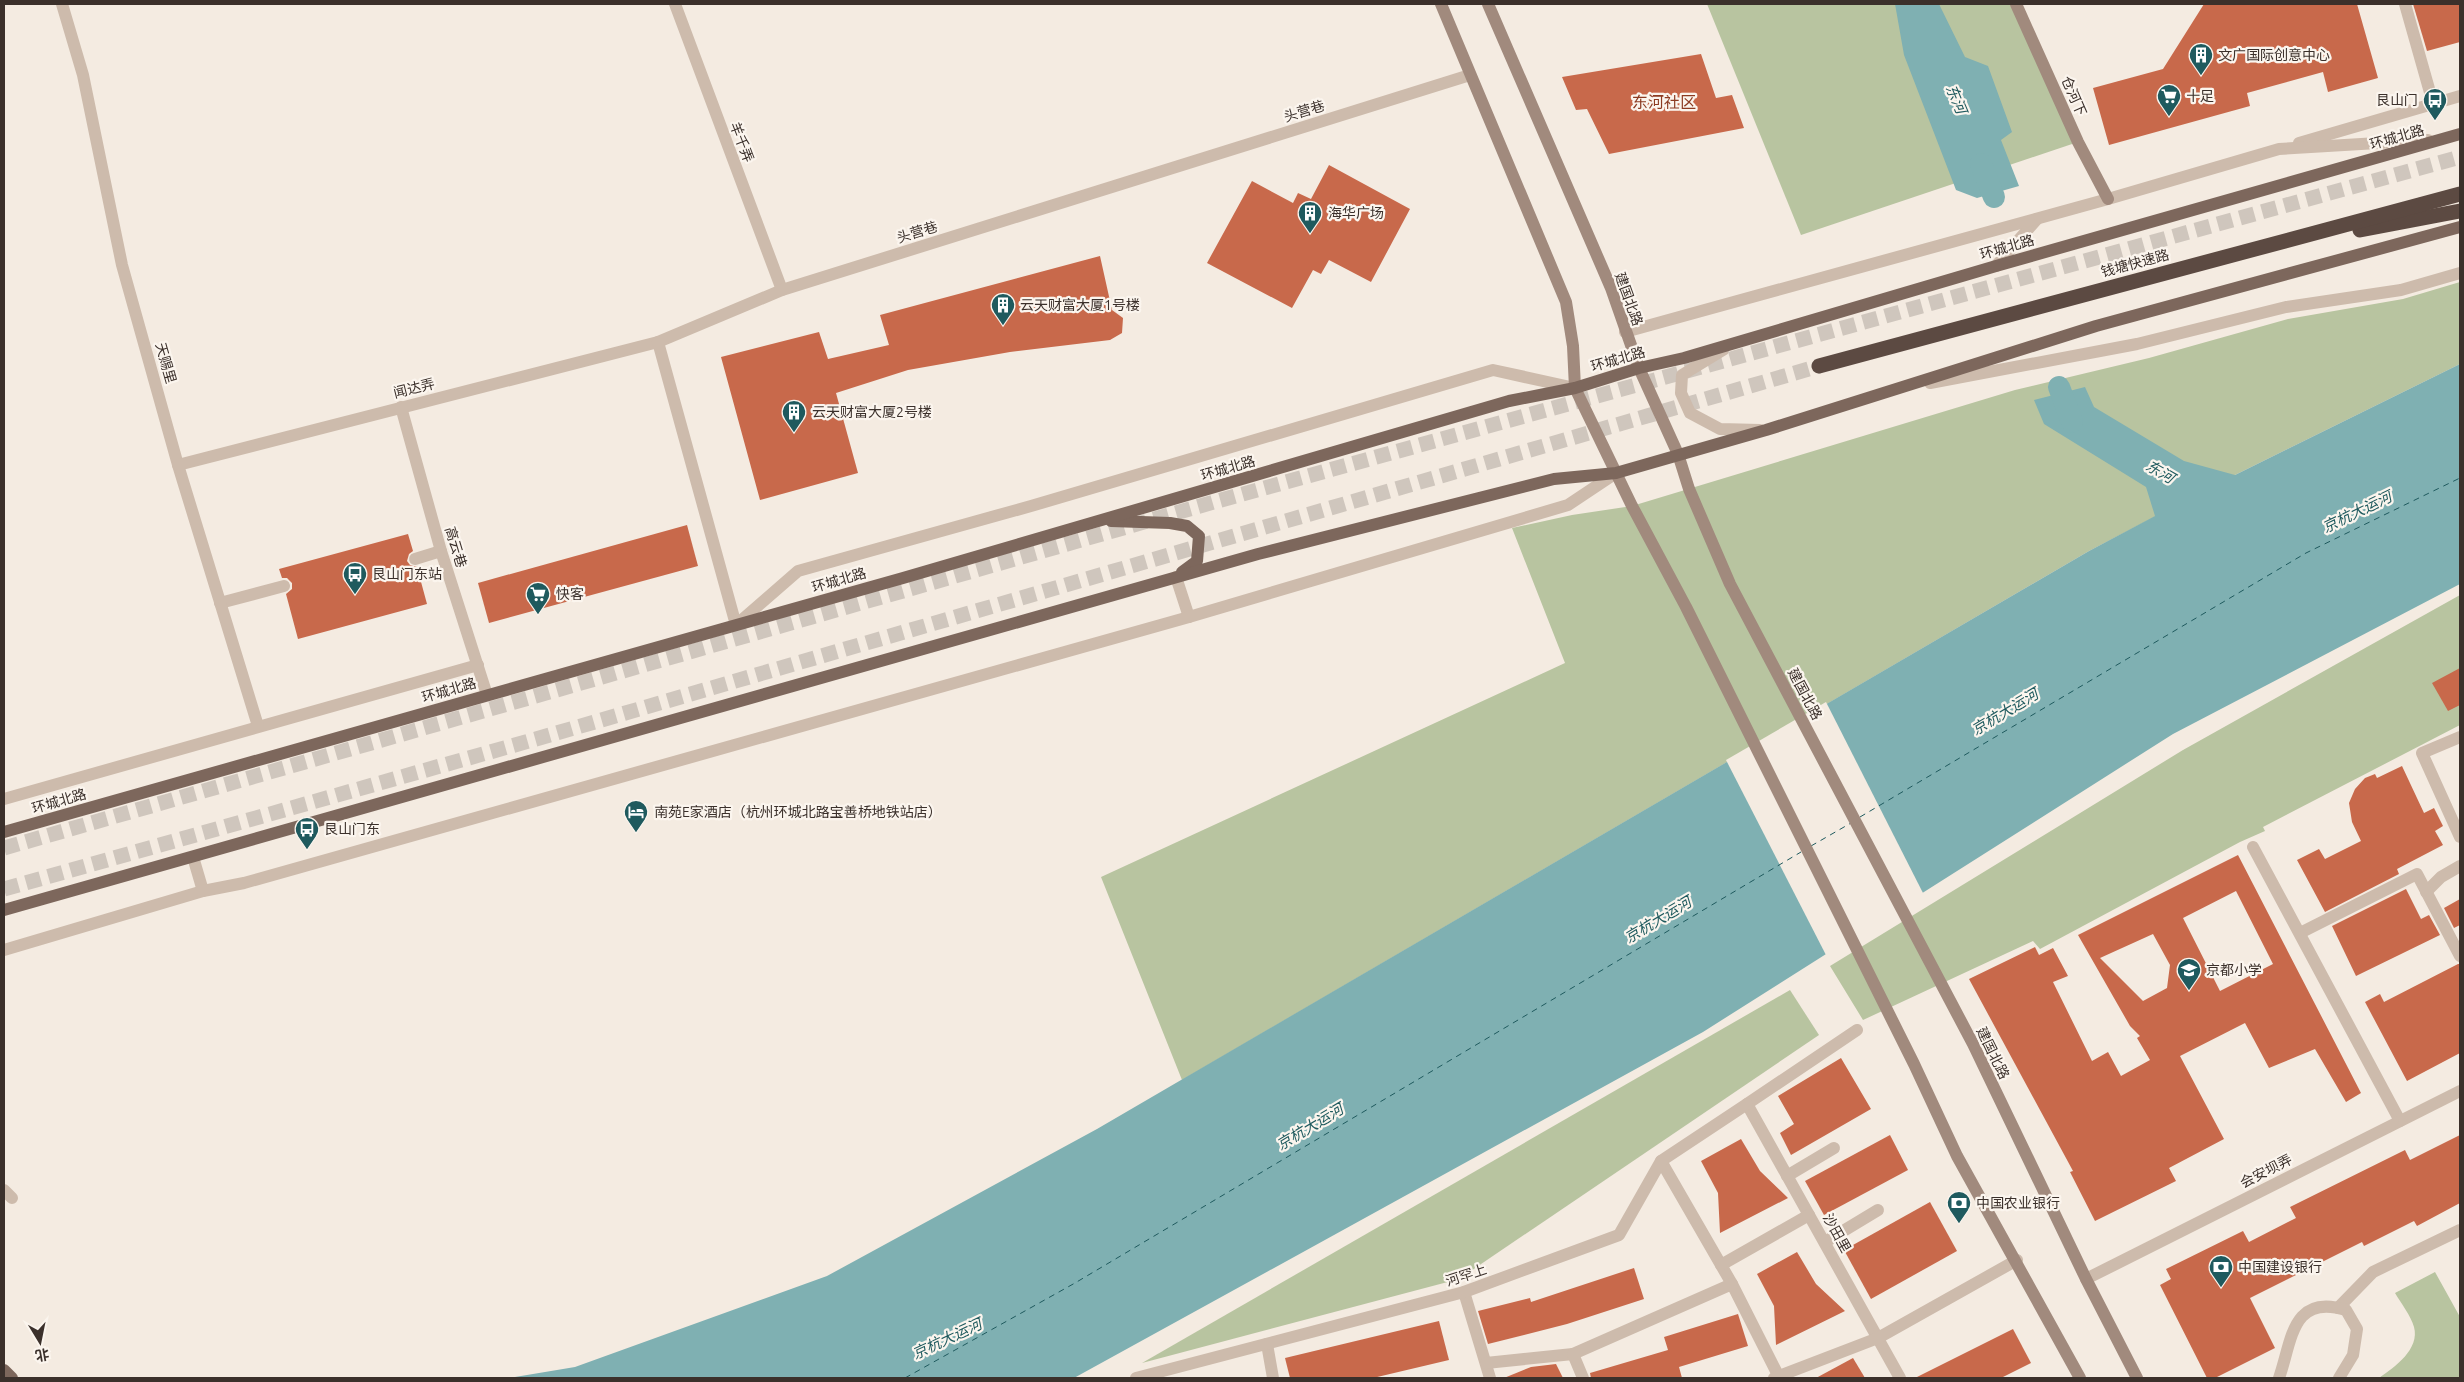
<svg xmlns="http://www.w3.org/2000/svg" width="2464" height="1382" font-family="Ubuntu,'Noto Sans SC',sans-serif">
	<style>
		.green { fill: #b8c4a0 }
		.water { fill: #7fb0b2 }
		.pier { fill: #f4ebe1 }
		.lines { fill: none; stroke-linecap: round; stroke-linejoin: round }
		.canal { stroke: #7fb0b2; stroke-width: 22 }
		.ferry { stroke: #1f5a5e; stroke-width: 1; stroke-dasharray: 6 5; stroke-linecap: butt }
		.building { fill: #c8694b; fill-rule: evenodd }
		.highway-tunnel { stroke: #cfc6bd; stroke-width: 15; stroke-dasharray: 15 8; stroke-linecap: butt }
		.lane { stroke: #cdbbac; stroke-width: 12 }
		.street { stroke: #cdbbac; stroke-width: 12 }
		.secondary { stroke: #a18a7d; stroke-width: 12 }
		.primary { stroke: #7d675c; stroke-width: 12 }
		.highway { stroke: #5c4a42; stroke-width: 15 }
		.labels { text-anchor: middle; stroke-width: 4.5; stroke-linejoin: round; paint-order: stroke }
		.poi-label { font-size: 14px; fill: #3b302b; stroke: #fbf5ee; text-anchor: start }
		.street-label { font-size: 14px; fill: #3b302b; stroke: #fbf5ee }
		.water-label { font-size: 15px; font-style: italic; fill: #1f5a5e; stroke: #fbf5ee }
		.quarter-label { font-size: 16px; fill: #8c3b22; stroke: #fbf5ee }
	</style>
	<rect width="100%" height="100%" fill="#f4ebe1"/>
	<g class="green">
		<path d="M 1707,4 L 2016,4 L 2078,142 L 1801,235 Z"/>
		<path d="M 2460,282 L 2460,364 L 2235,475 L 2089,551 L 1182,1080 L 1101,877 L 1565,663 L 1512,528 L 1572,515 L 1632,506 L 2015,390 L 2149,358 L 2288,319 L 2403,299 Z"/>
		<path d="M 2460,595 L 2460,725 L 2263,827 L 2265,831 L 2240,842 L 2040,949 L 2033,941 L 1863,1020 L 1830,966 L 2183,750 Z"/>
		<path d="M 1790,990 L 1819,1035 L 1459,1279 L 1142,1363 Z"/>
		<path d="M 2435,1272 L 2460,1317 L 2460,1378 L 2379,1378 C 2395,1367 2420,1349 2414,1327 C 2411,1316 2401,1303 2395,1293 Z"/>
	</g>
	<g class="water">
		<path d="M 1895,4 L 1939,4 L 1965,57 L 1988,66 L 2012,132 L 2001,140 L 2019,186 L 1977,198 L 1956,190 L 1904,55 Z"/>
		<path d="M 2460,364 L 2460,584 L 2173,734 L 1703,1032 L 1074,1378 L 509,1378 L 575,1367 L 827,1276 L 1097,1129 L 2089,551 L 2155,516 L 2146,487 L 2044,424 L 2034,400 L 2085,387 L 2094,407 L 2184,461 L 2235,475 Z"/>
	</g>
	<path class="pier" d="M 1826,702 L 1924,895 L 1827,957 L 1726,760 Z"/>
	<g class="lines">
		<g class="canal">
			<path d="M 1981,164 L 1994,197"/>
			<path d="M 2059,387 L 2072,422"/>
		</g>
		<g class="ferry">
			<path d="M 1860,817 L 2306,553 L 2460,478"/>
			<path d="M 1811,846 L 1851,823"/>
			<path d="M 905,1378 L 1075,1283 L 1801,852"/>
		</g>
	</g>
	<g class="building">
		<path d="M 2204,4 L 2357,4 L 2378,78 L 2328,92 L 2323,72 L 2247,93 L 2250,106 L 2109,145 L 2093,88 L 2163,69 Z"/>
		<path d="M 2413,4 L 2460,4 L 2460,42 L 2427,51 Z"/>
		<path d="M 1701,54 L 1716,98 L 1732,95 L 1744,128 L 1609,154 L 1587,109 L 1576,110 L 1562,77 Z"/>
		<path d="M 1329,165 L 1410,209 L 1371,282 L 1329,260 L 1321,274 L 1313,270 L 1292,308 L 1207,263 L 1252,181 L 1293,203 L 1298,193 L 1311,199 Z"/>
		<path d="M 1100,256 L 1112,310 L 1123,318 L 1122,333 L 1110,340 L 1010,352 L 908,370 L 836,393 L 858,473 L 760,500 L 721,357 L 819,332 L 828,359 L 889,345 L 880,315 Z"/>
		<path d="M 687,525 L 698,566 L 489,623 L 478,583 Z"/>
		<path d="M 408,534 L 413,551 L 409,554 L 407,561 L 410,565 L 417,567 L 427,604 L 298,639 L 286,594 L 292,589 L 292,583 L 287,578 L 282,578 L 279,569 Z"/>
		<path d="M 2460,668 L 2460,705 L 2448,711 L 2432,683 Z"/>
		<path d="M 2402,766 L 2424,813 L 2434,808 L 2443,826 L 2435,831 L 2443,845 L 2397,869 L 2399,874 L 2325,912 L 2297,860 L 2319,849 L 2325,859 L 2361,841 L 2352,822 L 2349,803 L 2355,789 L 2365,778 L 2375,774 L 2377,778 Z"/>
		<path d="M 2238,855 L 2361,1093 L 2346,1102 L 2315,1049 L 2269,1068 L 2245,1023 L 2180,1056 L 2224,1139 L 2169,1168 L 2176,1181 L 2095,1221 L 2070,1172 L 2073,1171 L 1969,979 L 2035,947 L 2039,955 L 2053,948 L 2068,976 L 2053,982 L 2092,1061 L 2108,1052 L 2121,1076 L 2150,1060 L 2137,1038 L 2140,1036 L 2130,1026 L 2078,935 ZM 2236,891 L 2273,964 L 2220,991 L 2183,918 ZM 2153,934 L 2170,965 L 2167,988 L 2143,1001 L 2100,958 Z"/>
		<path d="M 2406,889 L 2421,919 L 2429,915 L 2440,935 L 2356,976 L 2332,926 Z"/>
		<path d="M 2460,899 L 2460,925 L 2454,928 L 2444,908 Z"/>
		<path d="M 2458,964 L 2460,964 L 2460,1053 L 2407,1081 L 2365,1002 L 2380,994 L 2384,1002 Z"/>
		<path d="M 1841,1058 L 1871,1109 L 1791,1155 L 1780,1133 L 1794,1124 L 1778,1096 Z"/>
		<path d="M 1890,1135 L 1908,1170 L 1824,1215 L 1805,1181 Z"/>
		<path d="M 2460,1135 L 2460,1203 L 2417,1226 L 2414,1221 L 2364,1246 L 2362,1242 L 2250,1298 L 2275,1348 L 2215,1378 L 2207,1378 L 2160,1285 L 2171,1279 L 2166,1269 L 2243,1231 L 2249,1242 L 2296,1218 L 2290,1207 L 2405,1150 L 2410,1160 Z"/>
		<path d="M 1741,1139 L 1760,1171 L 1788,1198 L 1720,1233 L 1718,1193 L 1701,1161 Z"/>
		<path d="M 1930,1202 L 1957,1251 L 1871,1299 L 1844,1250 Z"/>
		<path d="M 1797,1252 L 1816,1284 L 1845,1311 L 1776,1345 L 1774,1306 L 1757,1274 Z"/>
		<path d="M 1634,1268 L 1644,1299 L 1567,1324 L 1488,1344 L 1478,1311 L 1530,1298 L 1531,1302 Z"/>
		<path d="M 1738,1314 L 1748,1346 L 1679,1367 L 1682,1378 L 1591,1378 L 1590,1373 L 1668,1350 L 1664,1337 Z"/>
		<path d="M 1439,1321 L 1449,1360 L 1373,1378 L 1290,1378 L 1285,1358 Z"/>
		<path d="M 2013,1329 L 2031,1363 L 2001,1378 L 1915,1378 Z"/>
		<path d="M 1853,1358 L 1865,1378 L 1816,1378 Z"/>
		<path d="M 1556,1364 L 1563,1378 L 1504,1378 L 1531,1367 Z"/>
	</g>
	<g class="lines">
		<g class="highway-tunnel">
			<path d="M 4,848 L 1214,502 L 2460,157"/>
			<path d="M 4,889 L 536,739 L 1819,366"/>
		</g>
		<g class="lane">
			<path d="M 2299,143 L 2460,96"/>
			<path d="M 1996,266 L 2037,219"/>
			<path d="M 1625,332 L 2108,199 L 2279,149 L 2428,140"/>
			<path d="M 1723,350 L 1682,375 L 1681,393 L 1690,413 L 1720,429 L 1760,430"/>
			<path d="M 1930,383 L 2137,344 L 2286,307 L 2401,290 L 2460,273"/>
			<path d="M 415,559 L 441,551"/>
			<path d="M 1176,577 L 1189,617"/>
			<path d="M 220,603 L 284,586"/>
			<path d="M 736,625 L 798,571 L 1031,506 L 1493,370 L 1575,388"/>
			<path d="M 2460,737 L 2422,753 L 2460,837"/>
			<path d="M 4,799 L 478,665"/>
			<path d="M 193,857 L 203,891"/>
			<path d="M 2426,892 L 2441,877 L 2460,866"/>
			<path d="M 2300,933 L 2417,874 L 2460,956"/>
			<path d="M 4,950 L 203,891 L 244,883 L 1189,617 L 1568,505 L 1616,473"/>
			<path d="M 1857,1030 L 1747,1104 L 1900,1378"/>
			<path d="M 1661,1161 L 1732,1284"/>
			<path d="M 1787,1176 L 1834,1148"/>
			<path d="M 4,1190 L 12,1198"/>
			<path d="M 1825,1242 L 1878,1210"/>
			<path d="M 1721,1265 L 1809,1215"/>
			<path d="M 1464,1292 L 1490,1378"/>
			<path d="M 1267,1344 L 1273,1378"/>
			<path d="M 1486,1363 L 1573,1354"/>
			<path d="M 1583,1378 L 1573,1354 L 1732,1284 L 1779,1377"/>
			<path d="M 1774,1378 L 1878,1338 L 2017,1260"/>
		</g>
		<g class="street">
			<path d="M 62,4 L 83,75 L 122,265 L 178,465 L 258,726"/>
			<path d="M 675,4 L 782,290"/>
			<path d="M 2405,4 L 2433,103"/>
			<path d="M 401,407 L 441,551 L 487,695"/>
			<path d="M 178,465 L 658,342"/>
			<path d="M 736,625 L 658,342 L 782,290 L 1470,75"/>
			<path d="M 2253,847 L 2400,1121"/>
			<path d="M 2086,1279 L 2460,1091"/>
			<path d="M 2338,1308 L 2373,1272 L 2460,1230"/>
			<path d="M 1136,1378 L 1464,1292 L 1619,1235 L 1661,1161 L 1747,1104"/>
			<path d="M 2279,1378 C 2292,1342 2291,1293 2346,1310 L 2357,1329 L 2353,1355 L 2339,1378"/>
		</g>
		<g class="secondary">
			<path d="M 1441,4 L 1566,302 L 1573,346 L 1575,388 L 1632,506 L 1686,607 L 1914,1064 L 1957,1156 L 2080,1378"/>
			<path d="M 1488,4 L 1611,288 L 1639,368 L 1678,454 L 1689,489 L 1730,584 L 1973,1044 L 2086,1279 L 2137,1378"/>
			<path d="M 2016,4 L 2078,142 L 2108,199"/>
		</g>
		<g class="primary">
			<path d="M 1111,521 L 1170,523 L 1187,526 L 1199,536 L 1197,561 L 1182,572"/>
			<path d="M 4,832 L 903,578 L 1509,401 L 1575,388 L 1639,368 L 1684,358 L 1996,266 L 2460,134"/>
			<path d="M 4,910 L 1258,554 L 1554,479 L 1616,473 L 1766,430 L 2096,326 L 2460,227"/>
			<path d="M 4,1370 L 12,1378"/>
		</g>
		<g class="highway">
			<path d="M 2360,230 L 2460,211"/>
			<path d="M 1819,366 L 2460,194"/>
		</g>
	</g>
	<defs>
		<g id="building-pin" transform="scale(1.25)"><path d="M0 17L-7.5 6A9.5 9.5 0 1 1 7.5 6Z" fill="#1f5a5e" stroke="#fbf5ee"/><path d="M-4-6H4V6H1V3H-1V6H-4ZM-2.5-4.3h1.7v1.8h-1.7ZM.8-4.3h1.7v1.8H.8ZM-2.5-1h1.7V.8h-1.7ZM.8-1h1.7V.8H.8Z" fill="#fff"/></g>
		<g id="supermarket-pin" transform="scale(1.25)"><path d="M0 17L-7.5 6A9.5 9.5 0 1 1 7.5 6Z" fill="#1f5a5e" stroke="#fbf5ee"/><path d="M-6-5.5h2.5l.6 2H6L4.5 2H-2.5L-4.4-4H-6ZM-1.5 3.2a1.3 1.3 0 1 0 .1 0ZM3 3.2a1.3 1.3 0 1 0 .1 0Z" fill="#fff"/></g>
		<g id="bus-pin" transform="scale(1.25)"><path d="M0 17L-7.5 6A9.5 9.5 0 1 1 7.5 6Z" fill="#1f5a5e" stroke="#fbf5ee"/><path d="M-5-6H5V4H4V6H2V4H-2V6H-4V4H-5ZM-3.5-4V0h7V-4ZM-3.5 1.2v1.5H-2V1.2ZM2 1.2v1.5H3.5V1.2Z" fill="#fff"/></g>
		<g id="hotel-pin" transform="scale(1.25)"><path d="M0 17L-7.5 6A9.5 9.5 0 1 1 7.5 6Z" fill="#1f5a5e" stroke="#fbf5ee"/><path d="M-6-4.5h1.5V1H6V5H4.5V3h-9V5H-6ZM-4 0a1.8 1.8 0 1 1 3.6 0ZM.5 0V-2.5h3Q6-2.5 6 0Z" fill="#fff"/></g>
		<g id="school-pin" transform="scale(1.25)"><path d="M0 17L-7.5 6A9.5 9.5 0 1 1 7.5 6Z" fill="#1f5a5e" stroke="#fbf5ee"/><path d="M0-5L7-2L0 1L-7-2ZM-4 1L0 2.5L4 1V4Q0 6-4 4Z" fill="#fff"/></g>
		<g id="bank-pin" transform="scale(1.25)"><path d="M0 17L-7.5 6A9.5 9.5 0 1 1 7.5 6Z" fill="#1f5a5e" stroke="#fbf5ee"/><path d="M-6-4H6V4H-6ZM0-2.3a2.3 2.3 0 1 0 0 4.6a2.3 2.3 0 1 0 0-4.6Z" fill="#fff"/></g>
	</defs>
	<g fill-rule="evenodd">
		<use href="#building-pin" x="2201" y="55"/>
		<use href="#supermarket-pin" x="2169" y="96"/>
		<use href="#bus-pin" x="2435" y="100"/>
		<use href="#building-pin" x="1310" y="213"/>
		<use href="#building-pin" x="1003" y="305"/>
		<use href="#building-pin" x="794" y="412"/>
		<use href="#bus-pin" x="355" y="574"/>
		<use href="#supermarket-pin" x="538" y="594"/>
		<use href="#hotel-pin" x="636" y="812"/>
		<use href="#bus-pin" x="307" y="829"/>
		<use href="#school-pin" x="2189" y="970"/>
		<use href="#bank-pin" x="1959" y="1203"/>
		<use href="#bank-pin" x="2221" y="1267"/>
	</g>
	<g class="labels">
		<g class="poi-label">
			<text x="2218" y="60">文广国际创意中心</text>
			<text x="2186" y="101">十足</text>
			<text x="2418" y="105" text-anchor="end">艮山门</text>
			<text x="1328" y="218">海华广场</text>
			<text x="1020" y="310">云天财富大厦1号楼</text>
			<text x="812" y="417">云天财富大厦2号楼</text>
			<text x="372" y="579">艮山门东站</text>
			<text x="556" y="599">快客</text>
			<text x="654" y="817">南苑E家酒店（杭州环城北路宝善桥地铁站店）</text>
			<text x="324" y="834">艮山门东</text>
			<text x="2206" y="975">京都小学</text>
			<text x="1976" y="1208">中国农业银行</text>
			<text x="2238" y="1272">中国建设银行</text>
		</g>
		<g class="street-label">
			<text transform="translate(2074 96) rotate(66)" y="5">仓河下</text>
			<text transform="translate(1304 111) rotate(-17)" y="5">头营巷</text>
			<text transform="translate(2397 137) rotate(-16)" y="5">环城北路</text>
			<text transform="translate(742 142) rotate(69)" y="5">羊千弄</text>
			<text transform="translate(917 232) rotate(-17)" y="5">头营巷</text>
			<text transform="translate(2007 247) rotate(-16)" y="5">环城北路</text>
			<text transform="translate(2135 263) rotate(-15)" y="5">钱塘快速路</text>
			<text transform="translate(1629 299) rotate(70)" y="5">建国北路</text>
			<text transform="translate(1618 359) rotate(-16)" y="5">环城北路</text>
			<text transform="translate(166 363) rotate(74)" y="5">天赐里</text>
			<text transform="translate(414 388) rotate(-14)" y="5">闻达弄</text>
			<text transform="translate(1228 468) rotate(-16)" y="5">环城北路</text>
			<text transform="translate(456 547) rotate(73)" y="5">高云巷</text>
			<text transform="translate(839 580) rotate(-16)" y="5">环城北路</text>
			<text transform="translate(449 690) rotate(-16)" y="5">环城北路</text>
			<text transform="translate(1805 694) rotate(62)" y="5">建国北路</text>
			<text transform="translate(59 801) rotate(-16)" y="5">环城北路</text>
			<text transform="translate(1993 1053) rotate(64)" y="5">建国北路</text>
			<text transform="translate(2266 1171) rotate(-27)" y="5">会安坝弄</text>
			<text transform="translate(1837 1233) rotate(61)" y="5">沙田里</text>
			<text transform="translate(1466 1275) rotate(-18)" y="5">河罕上</text>
		</g>
		<g class="water-label">
			<text transform="translate(1956 99) rotate(67)" y="5">东河</text>
			<text transform="translate(2160 472) rotate(30)" y="5">东河</text>
			<text transform="translate(2357 512) rotate(-26)" y="5">京杭大运河</text>
			<text transform="translate(2005 712) rotate(-31)" y="5">京杭大运河</text>
			<text transform="translate(1658 920) rotate(-31)" y="5">京杭大运河</text>
			<text transform="translate(1310 1127) rotate(-31)" y="5">京杭大运河</text>
			<text transform="translate(947 1339) rotate(-25)" y="5">京杭大运河</text>
		</g>
		<g class="quarter-label">
			<text x="1664" y="108">东河社区</text>
		</g>
	</g>
	<rect width="2464" height="1382" fill="none" stroke="#3b302b" stroke-width="10"/>
	<g transform="translate(40 1342) rotate(170)" stroke="#fbf5ee" stroke-width="4" paint-order="stroke">
	<path d="M0-4L9 19L0 12L-9 19Z" fill="#3b302b"/>
	<text y="-8" font-size="14" font-weight="bold" text-anchor="middle" fill="#3b302b">北</text>
	</g>
</svg>
